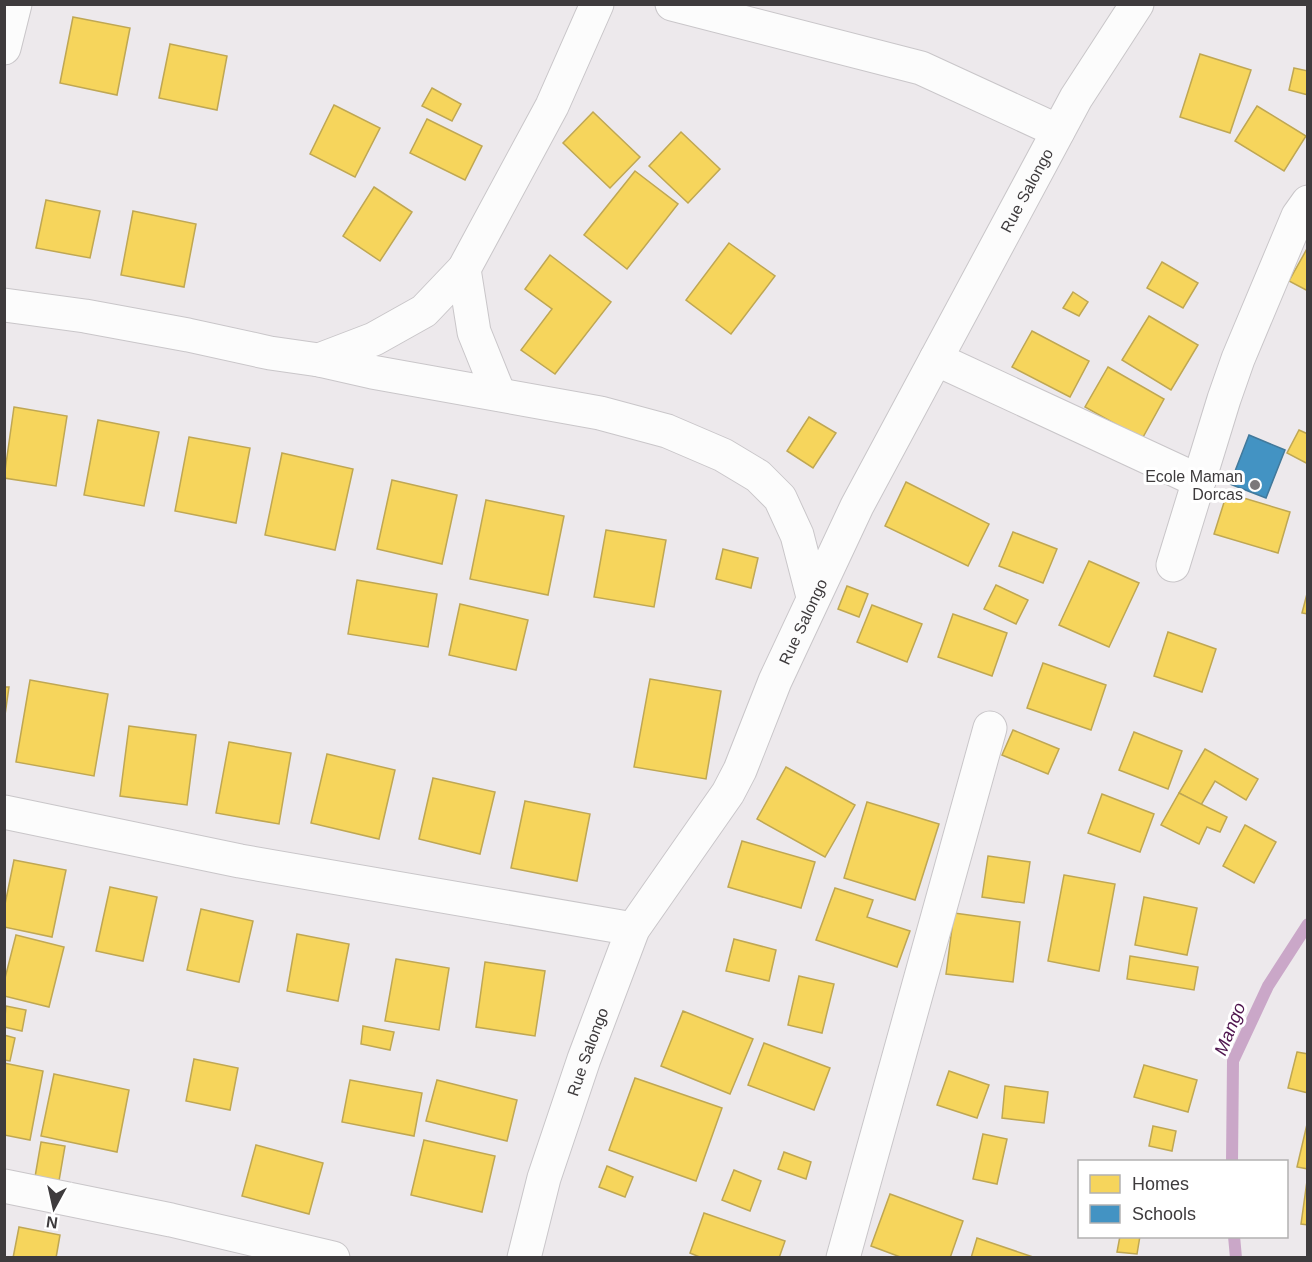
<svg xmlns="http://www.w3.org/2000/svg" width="1312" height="1262" font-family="Helvetica,sans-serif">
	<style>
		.homes { fill: #f6d55c; stroke: #bfa753; stroke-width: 1.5 }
		.schools { fill: #4393c3; stroke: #42799b; stroke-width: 1.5 }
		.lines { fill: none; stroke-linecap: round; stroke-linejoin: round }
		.stream { stroke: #caa7c8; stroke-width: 12 }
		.street-casing { stroke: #c9c6c9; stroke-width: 35 }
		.secondary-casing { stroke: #c9c6c9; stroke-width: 35 }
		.street { stroke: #fcfcfc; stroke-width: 33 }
		.secondary { stroke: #fcfcfc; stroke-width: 33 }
		.poi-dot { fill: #7b787a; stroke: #fff; stroke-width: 2 }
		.labels { text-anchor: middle; stroke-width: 6; stroke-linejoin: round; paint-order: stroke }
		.street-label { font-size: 16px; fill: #3e3b3d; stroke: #fff }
		.poi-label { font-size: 16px; fill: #3e3b3d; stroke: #fff; text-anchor: end }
		.water-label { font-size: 18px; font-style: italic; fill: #4f154e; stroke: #fff }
	</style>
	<rect width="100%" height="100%" fill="#ede9ec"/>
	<g class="homes">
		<path d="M 73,17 L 130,28 L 117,95 L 60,83 Z"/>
		<path d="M 170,44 L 227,56 L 217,110 L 159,98 Z"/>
		<path d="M 1200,54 L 1251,70 L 1230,133 L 1180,117 Z"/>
		<path d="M 1294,68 L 1308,71 L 1308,95 L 1289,90 Z"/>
		<path d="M 432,88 L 461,104 L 452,121 L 422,106 Z"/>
		<path d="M 334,105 L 380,128 L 355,177 L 310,154 Z"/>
		<path d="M 1257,106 L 1306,136 L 1284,171 L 1235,141 Z"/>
		<path d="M 593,112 L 640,157 L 610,188 L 563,143 Z"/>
		<path d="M 427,119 L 482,146 L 465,180 L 410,153 Z"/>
		<path d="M 681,132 L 720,169 L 688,203 L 649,166 Z"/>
		<path d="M 635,171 L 678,204 L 627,269 L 584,235 Z"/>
		<path d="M 374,187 L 412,212 L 380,261 L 343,236 Z"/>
		<path d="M 46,200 L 100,211 L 90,258 L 36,248 Z"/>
		<path d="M 133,211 L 196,224 L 184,287 L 121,275 Z"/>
		<path d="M 729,243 L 775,276 L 731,334 L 686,300 Z"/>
		<path d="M 1308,247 L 1308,291 L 1289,281 Z"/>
		<path d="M 550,255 L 611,302 L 555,374 L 521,350 L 552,309 L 525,289 Z"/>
		<path d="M 1162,262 L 1198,283 L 1183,308 L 1147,288 Z"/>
		<path d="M 1073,292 L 1088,302 L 1079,316 L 1063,308 Z"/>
		<path d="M 1149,316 L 1198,345 L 1171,390 L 1122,360 Z"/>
		<path d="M 1032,331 L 1089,361 L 1070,397 L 1012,367 Z"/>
		<path d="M 1108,367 L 1164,399 L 1142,439 L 1085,407 Z"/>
		<path d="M 14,407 L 67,416 L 56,486 L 4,478 Z"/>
		<path d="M 809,417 L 836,433 L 813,468 L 787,451 Z"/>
		<path d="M 98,420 L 159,432 L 144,506 L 84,495 Z"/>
		<path d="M 1299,430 L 1308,434 L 1308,464 L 1287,453 Z"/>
		<path d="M 189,437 L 250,448 L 236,523 L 175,511 Z"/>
		<path d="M 282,453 L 353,469 L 335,550 L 265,535 Z"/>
		<path d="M 392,480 L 457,495 L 442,564 L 377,549 Z"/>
		<path d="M 906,482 L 989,524 L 968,566 L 885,526 Z"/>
		<path d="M 1227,493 L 1290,512 L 1278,553 L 1214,534 Z"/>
		<path d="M 486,500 L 564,516 L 548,595 L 470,579 Z"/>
		<path d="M 606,530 L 666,540 L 654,607 L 594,597 Z"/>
		<path d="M 1013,532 L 1057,549 L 1043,583 L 999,566 Z"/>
		<path d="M 723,549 L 758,558 L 751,588 L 716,579 Z"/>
		<path d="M 1089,561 L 1139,583 L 1109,647 L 1059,625 Z"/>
		<path d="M 357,580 L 437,594 L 428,647 L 348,634 Z"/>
		<path d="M 996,585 L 1028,600 L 1016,624 L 984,609 Z"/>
		<path d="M 847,586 L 868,594 L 859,617 L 838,609 Z"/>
		<path d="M 1308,590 L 1308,614 L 1302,613 Z"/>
		<path d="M 460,604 L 528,620 L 516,670 L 449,655 Z"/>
		<path d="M 872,605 L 922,624 L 907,662 L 857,642 Z"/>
		<path d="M 953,614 L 1007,633 L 992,676 L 938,657 Z"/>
		<path d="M 1168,632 L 1216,649 L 1202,692 L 1154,676 Z"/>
		<path d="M 1043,663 L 1106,685 L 1091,730 L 1027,708 Z"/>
		<path d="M 650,679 L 721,691 L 706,779 L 634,767 Z"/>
		<path d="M 30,680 L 108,694 L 94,776 L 16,762 Z"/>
		<path d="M 4,687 L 9,687 L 4,722 Z"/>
		<path d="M 129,726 L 196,735 L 187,805 L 120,796 Z"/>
		<path d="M 1013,730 L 1059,749 L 1048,774 L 1002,755 Z"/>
		<path d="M 1134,732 L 1182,751 L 1168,789 L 1119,770 Z"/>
		<path d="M 229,742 L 291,753 L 279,824 L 216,813 Z"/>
		<path d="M 1205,749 L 1258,779 L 1246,800 L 1215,781 L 1201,805 L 1179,793 Z"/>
		<path d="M 327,754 L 395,770 L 379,839 L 311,823 Z"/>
		<path d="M 786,767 L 855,805 L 825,857 L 757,819 Z"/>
		<path d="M 433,778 L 495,792 L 480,854 L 419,839 Z"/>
		<path d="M 1179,793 L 1227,817 L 1220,832 L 1207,827 L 1199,844 L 1161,825 Z"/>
		<path d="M 1102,794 L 1154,814 L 1140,852 L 1088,833 Z"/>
		<path d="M 525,801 L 590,814 L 577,881 L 511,868 Z"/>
		<path d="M 867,802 L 939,824 L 915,900 L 844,878 Z"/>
		<path d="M 1245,825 L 1276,842 L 1254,883 L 1223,866 Z"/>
		<path d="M 742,841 L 815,862 L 801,908 L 728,887 Z"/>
		<path d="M 988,856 L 1030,862 L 1024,903 L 982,897 Z"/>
		<path d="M 14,860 L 66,870 L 52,937 L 4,927 L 4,909 Z"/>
		<path d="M 1064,875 L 1115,884 L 1099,971 L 1048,961 Z"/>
		<path d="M 110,887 L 157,897 L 143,961 L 96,951 Z"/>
		<path d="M 835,888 L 873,900 L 867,917 L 910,931 L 897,967 L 816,940 Z"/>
		<path d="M 1144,897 L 1197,908 L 1187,955 L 1135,945 Z"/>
		<path d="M 201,909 L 253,921 L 239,982 L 187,970 Z"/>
		<path d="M 954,913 L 1020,922 L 1013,982 L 946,974 Z"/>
		<path d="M 297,934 L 349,944 L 338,1001 L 287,991 Z"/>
		<path d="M 16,935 L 64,947 L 49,1007 L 4,996 L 4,982 Z"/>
		<path d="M 734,939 L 776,950 L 769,981 L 726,971 Z"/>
		<path d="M 1130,956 L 1198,967 L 1194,990 L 1127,979 Z"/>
		<path d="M 396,959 L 449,968 L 439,1030 L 385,1021 Z"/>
		<path d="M 485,962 L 545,971 L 535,1036 L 476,1027 Z"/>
		<path d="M 799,976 L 834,984 L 822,1033 L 788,1025 Z"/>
		<path d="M 6,1006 L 26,1010 L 22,1031 L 4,1027 Z"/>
		<path d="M 683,1011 L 753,1039 L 730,1094 L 661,1066 Z"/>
		<path d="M 363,1026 L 394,1032 L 390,1050 L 361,1044 Z"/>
		<path d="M 4,1035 L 15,1038 L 10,1061 L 4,1060 Z"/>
		<path d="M 764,1043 L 830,1068 L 814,1110 L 748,1085 Z"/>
		<path d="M 1297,1052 L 1308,1054 L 1308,1093 L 1288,1088 Z"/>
		<path d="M 194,1059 L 238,1068 L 230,1110 L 186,1101 Z"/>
		<path d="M 4,1063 L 43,1071 L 30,1140 L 4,1135 Z"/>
		<path d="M 1144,1065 L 1197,1080 L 1188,1112 L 1134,1097 Z"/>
		<path d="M 949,1071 L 989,1085 L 977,1118 L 937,1105 Z"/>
		<path d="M 54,1074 L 129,1090 L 117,1152 L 41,1136 Z"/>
		<path d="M 635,1078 L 722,1108 L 696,1181 L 609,1150 Z"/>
		<path d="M 350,1080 L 422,1093 L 414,1136 L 342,1122 Z"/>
		<path d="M 437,1080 L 517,1100 L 507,1141 L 426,1121 Z"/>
		<path d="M 1005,1086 L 1048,1092 L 1044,1123 L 1002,1118 Z"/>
		<path d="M 1308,1120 L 1308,1169 L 1297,1167 Z"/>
		<path d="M 1153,1126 L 1176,1131 L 1172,1151 L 1149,1146 Z"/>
		<path d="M 983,1134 L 1007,1139 L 997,1184 L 973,1179 Z"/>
		<path d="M 424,1140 L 495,1156 L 482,1212 L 411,1195 Z"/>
		<path d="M 41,1142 L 65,1146 L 59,1181 L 35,1177 Z"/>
		<path d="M 256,1145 L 323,1163 L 309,1214 L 242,1196 Z"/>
		<path d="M 784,1152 L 811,1162 L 806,1179 L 778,1169 Z"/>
		<path d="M 607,1166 L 633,1177 L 625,1197 L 599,1187 Z"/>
		<path d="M 734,1170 L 761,1181 L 750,1211 L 722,1200 Z"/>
		<path d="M 1307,1181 L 1308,1181 L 1308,1225 L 1301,1224 Z"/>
		<path d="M 890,1194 L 963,1221 L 950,1258 L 903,1258 L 871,1246 Z"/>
		<path d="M 704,1213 L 785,1241 L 779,1258 L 702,1258 L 690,1253 Z"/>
		<path d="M 19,1227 L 60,1235 L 56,1258 L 13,1258 Z"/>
		<path d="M 1120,1236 L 1140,1236 L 1137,1254 L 1117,1252 Z"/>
		<path d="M 977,1238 L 1036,1258 L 971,1258 Z"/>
	</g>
	<path class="schools" d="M 1249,435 L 1285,450 L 1266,498 L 1230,484 Z"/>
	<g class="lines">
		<g class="stream">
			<path d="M 1232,1162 L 1233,1061 L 1268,986 L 1308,924"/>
			<path d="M 1234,1236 L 1236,1258"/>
		</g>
		<g class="street-casing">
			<g id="street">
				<path d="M 672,4 L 921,68 L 1058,131"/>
				<path d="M 4,48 L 15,4"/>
				<path d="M 464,269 L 474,332 L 499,394"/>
				<path d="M 4,305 L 85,316 L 188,335 L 270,353 L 319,360 L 372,372 L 600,413 L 667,431 L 723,455 L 758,476 L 780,498 L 797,535 L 813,597"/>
				<path d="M 936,359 L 1199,481"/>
				<path d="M 319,360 L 374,339 L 424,311 L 464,269 L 552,106 L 597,4"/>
				<path d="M 1173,565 L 1224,399 L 1238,359 L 1298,216 L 1308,202"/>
				<path d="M 4,812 L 240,861 L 633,929"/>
				<path d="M 4,1186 L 171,1220 L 333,1258"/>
				<path d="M 843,1258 L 990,728"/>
			</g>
		</g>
		<g class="secondary-casing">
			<g id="secondary">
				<path id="s1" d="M 524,1258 L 544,1178 L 584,1059 L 633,929 L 728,793 L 740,770 L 775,681 L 857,506 L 1076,98 L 1137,4"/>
			</g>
		</g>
		<use href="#street" class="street"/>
		<use href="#secondary" class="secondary"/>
	</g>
	<circle class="poi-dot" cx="1255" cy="485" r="6"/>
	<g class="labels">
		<g class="street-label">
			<text dy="6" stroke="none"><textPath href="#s1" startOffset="1186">Rue Salongo</textPath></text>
			<text dy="6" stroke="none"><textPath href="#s1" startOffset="700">Rue Salongo</textPath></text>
			<text dy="6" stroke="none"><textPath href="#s1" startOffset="216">Rue Salongo</textPath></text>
		</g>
		<g class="poi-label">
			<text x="1243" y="482">Ecole Maman<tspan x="1243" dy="18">Dorcas</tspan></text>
		</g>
		<g class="water-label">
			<text transform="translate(1230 1029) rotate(-68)" y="6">Mango</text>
		</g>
	</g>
	<rect width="1312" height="1262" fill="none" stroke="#3e3b3d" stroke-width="12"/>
	<rect x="1078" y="1160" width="210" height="78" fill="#ffffff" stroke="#b2b1b1" stroke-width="1.5"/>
	<rect x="1090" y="1175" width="30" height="18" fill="#f6d55c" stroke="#b2b1b1" stroke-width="1.5"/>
	<text x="1132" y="1190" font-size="18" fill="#3e3b3d">Homes</text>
	<rect x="1090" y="1205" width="30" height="18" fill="#4393c3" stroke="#b2b1b1" stroke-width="1.5"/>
	<text x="1132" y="1220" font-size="18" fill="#3e3b3d">Schools</text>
	<g transform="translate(54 1208) rotate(188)" stroke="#ffffff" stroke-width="4.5" paint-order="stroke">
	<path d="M0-4.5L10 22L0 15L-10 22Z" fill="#3e3b3d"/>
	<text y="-9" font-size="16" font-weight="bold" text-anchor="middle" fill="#3e3b3d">N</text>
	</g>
</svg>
